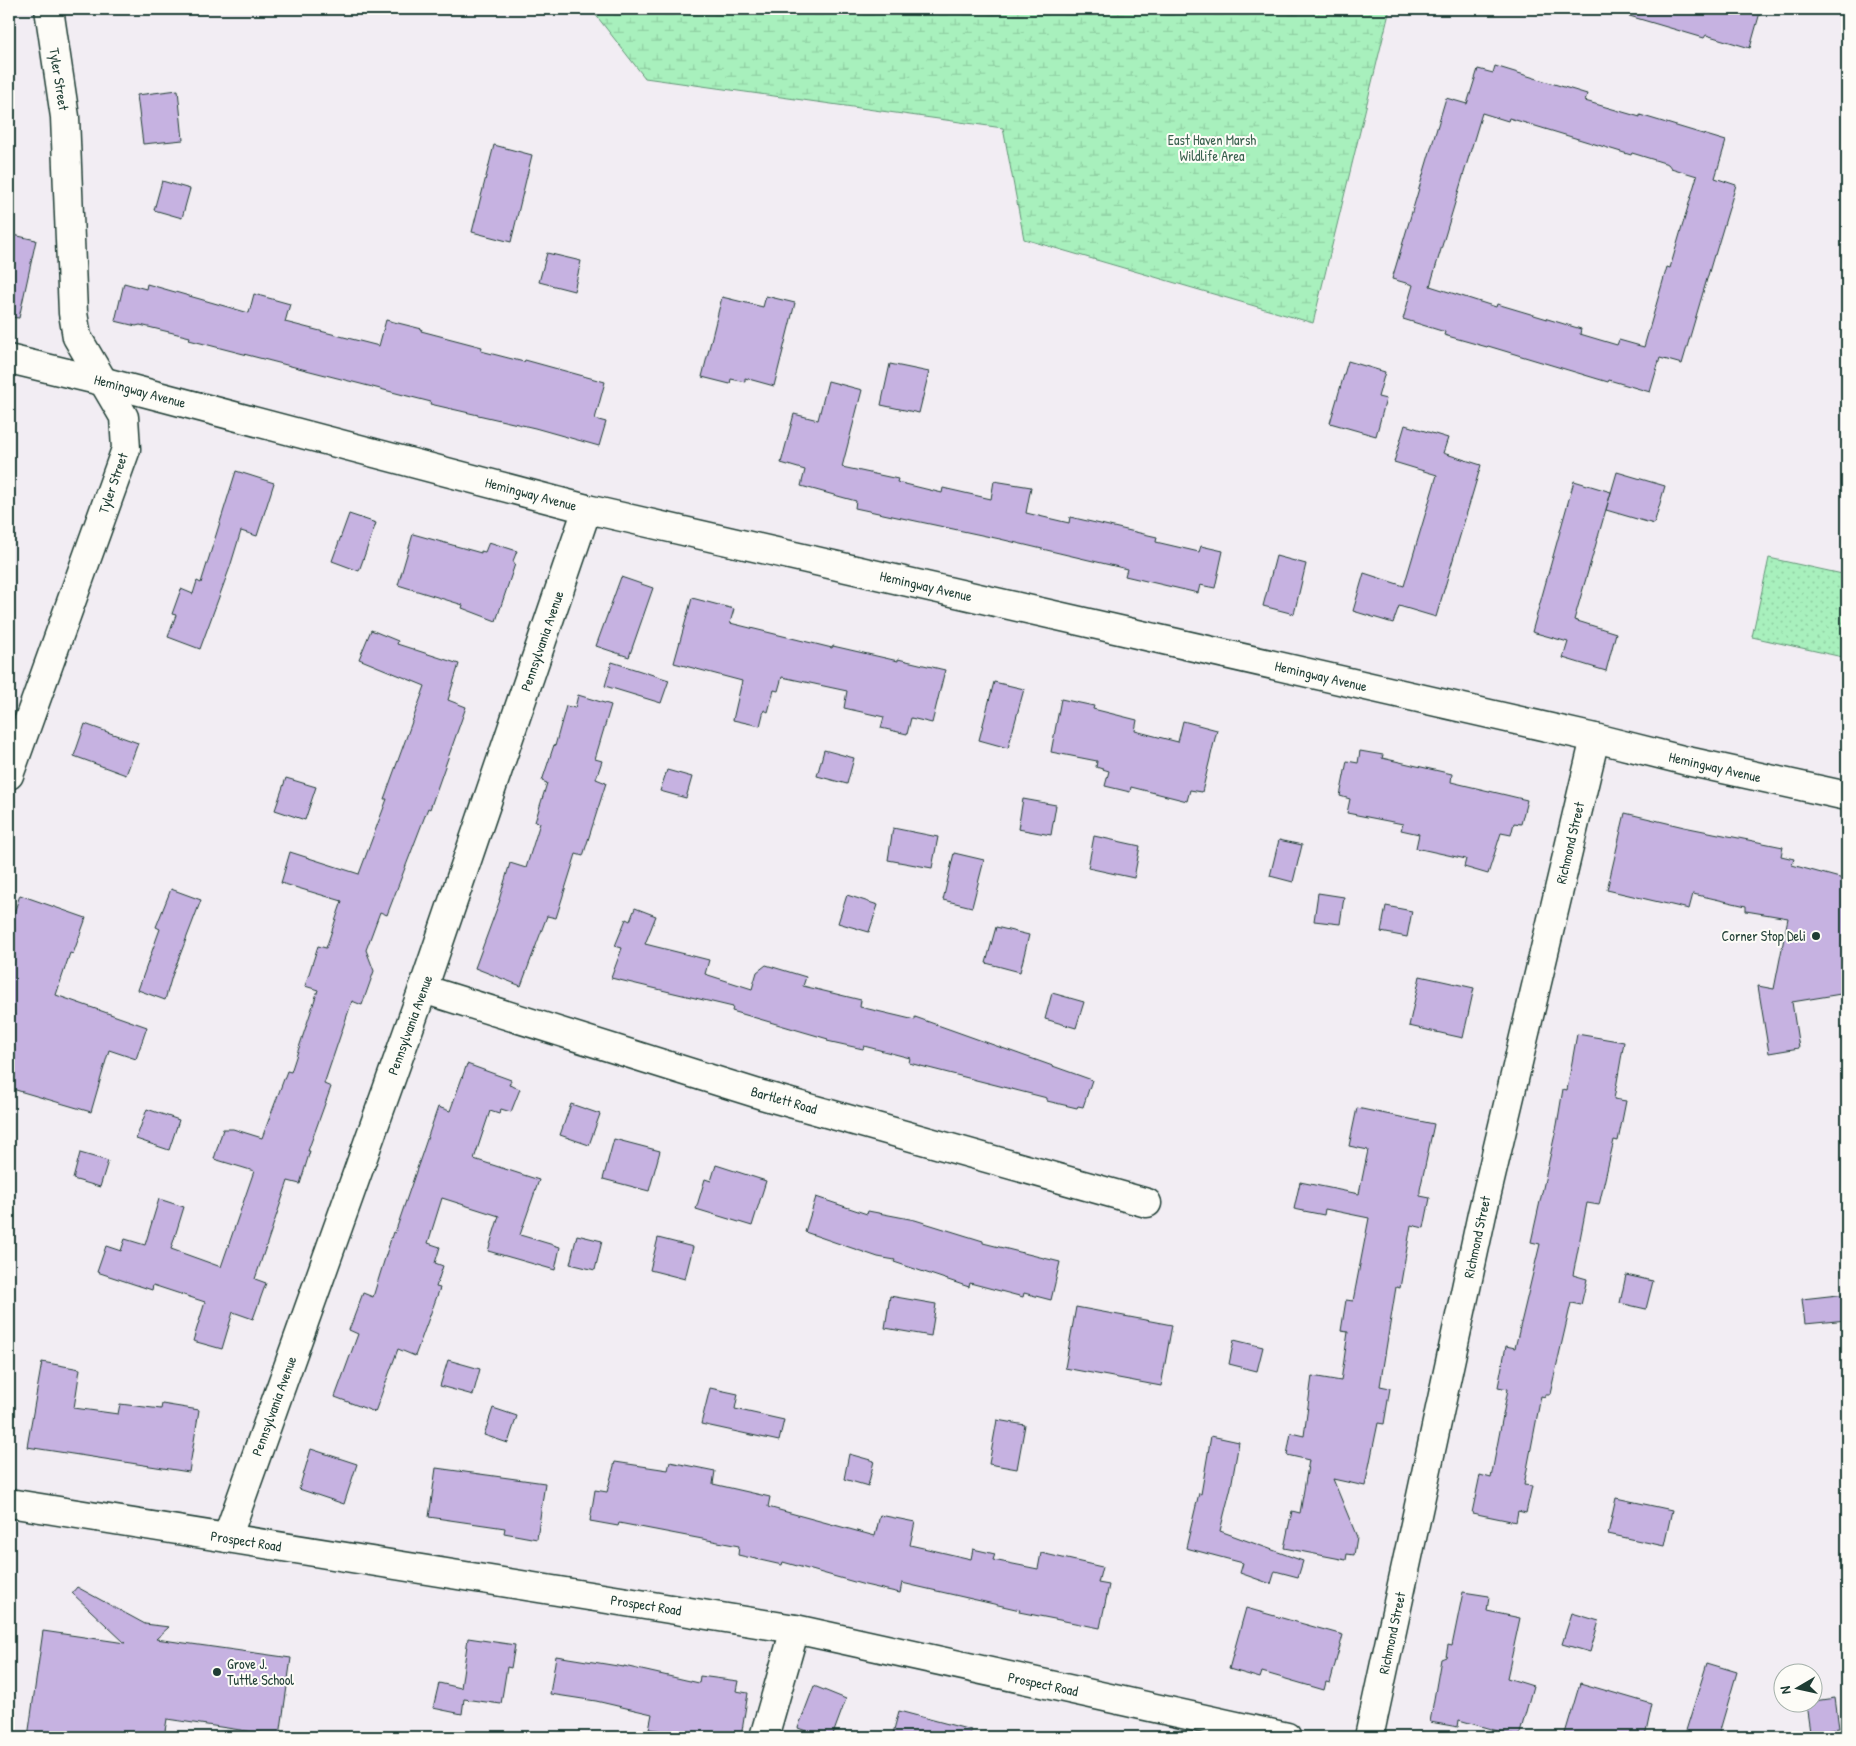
<svg xmlns="http://www.w3.org/2000/svg" width="1856" height="1746" font-family="'Patrick Hand',sans-serif">
	<style>
		.grass { fill: url(#grass-dots); stroke: #649678 }
		.wetland { fill: url(#wetland-marsh); stroke: #649678 }
		.building { fill: #c6b2e1; stroke: #1f3d34; fill-rule: evenodd }
		.lines { fill: none; stroke-linecap: round; stroke-linejoin: round }
		.minor-casing { stroke: #1f3d34; stroke-width: 31 }
		.major-casing { stroke: #1f3d34; stroke-width: 31 }
		.minor { stroke: #fdfcf7; stroke-width: 28 }
		.major { stroke: #fdfcf7; stroke-width: 28 }
		.poi-dot { fill: #1f3d34; stroke: #fdfcf7; stroke-width: 2 }
		.labels { text-anchor: middle; stroke-width: 4; stroke-linejoin: round; paint-order: stroke }
		.street-label { font-size: 14px; fill: #1f3d34; stroke: #fdfcf7 }
		.park-label { font-size: 14px; fill: #3a614f; stroke: #fdfcf7 }
		.poi-label { font-size: 14px; fill: #1f3d34; stroke: #fdfcf7; text-anchor: end }
	</style>
	<defs>
		<pattern id="grass-dots" width="8" height="8" patternUnits="userSpaceOnUse" patternTransform="scale(1.25)"><rect width="8" height="8" fill="#a8f0bd"/><path d="M2 2h.1M6 6h.1" fill="none" stroke="#90cfa3" stroke-width="1.8" stroke-linecap="round"/></pattern>
		<pattern id="wetland-marsh" width="20" height="14" patternUnits="userSpaceOnUse" patternTransform="scale(1.25)"><rect width="20" height="14" fill="#a8f0bd"/><path d="M1 5h8M5 5V1M11 12h8M15 12V8" fill="none" stroke="#90cfa3"/></pattern>
	</defs>
	<rect width="100%" height="100%" fill="#f2edf3"/>
	<filter id="ink" filterUnits="userSpaceOnUse"><feTurbulence type="fractalNoise" baseFrequency=".02" numOctaves="2"/><feDisplacementMap in="SourceGraphic" scale="10" xChannelSelector="R" yChannelSelector="G"/><feConvolveMatrix kernelMatrix="1 2 1 2 8 2 1 2 1" color-interpolation-filters="sRGB"/></filter>
	<g filter="url(#ink)">
		<path class="grass" d="M 1769,558 L 1847,575 L 1847,658 L 1752,637 Z"/>
		<path class="wetland" d="M 602,9 L 1390,9 L 1313,323 L 1024,239 L 1003,128 L 645,78 L 595,14 Z"/>
		<g class="building">
			<path d="M 1627,9 L 1761,9 L 1750,48 L 1706,35 L 1704,38 L 1626,15 Z"/>
			<path d="M 1495,66 L 1587,94 L 1585,101 L 1640,117 L 1640,115 L 1726,141 L 1715,178 L 1736,185 L 1715,255 L 1714,255 L 1682,364 L 1660,358 L 1650,392 L 1609,380 L 1608,382 L 1488,346 L 1487,347 L 1444,335 L 1445,332 L 1403,319 L 1413,285 L 1392,279 L 1446,98 L 1467,104 L 1478,69 L 1493,73 ZM 1482,113 L 1508,121 L 1509,118 L 1631,155 L 1632,153 L 1668,164 L 1671,168 L 1697,176 L 1670,268 L 1667,267 L 1644,347 L 1619,340 L 1617,345 L 1580,334 L 1581,329 L 1497,304 L 1496,307 L 1430,286 Z"/>
			<path d="M 178,90 L 183,140 L 143,144 L 137,95 Z"/>
			<path d="M 494,145 L 532,155 L 511,242 L 472,232 Z"/>
			<path d="M 162,181 L 190,189 L 182,218 L 154,210 Z"/>
			<path d="M 9,234 L 36,240 L 19,318 L 9,317 Z"/>
			<path d="M 547,253 L 581,261 L 574,291 L 539,282 Z"/>
			<path d="M 124,283 L 146,289 L 147,284 L 249,313 L 254,294 L 290,304 L 285,322 L 379,346 L 386,320 L 422,329 L 421,331 L 482,347 L 481,351 L 524,362 L 525,360 L 605,382 L 595,419 L 606,422 L 599,446 L 535,428 L 430,404 L 431,402 L 189,340 L 190,337 L 140,325 L 136,326 L 115,321 Z"/>
			<path d="M 766,296 L 795,303 L 774,386 L 745,378 L 745,382 L 731,379 L 730,384 L 702,377 L 722,297 L 763,307 Z"/>
			<path d="M 1348,361 L 1385,372 L 1378,397 L 1386,399 L 1376,436 L 1330,423 Z"/>
			<path d="M 890,364 L 929,372 L 919,413 L 881,405 Z"/>
			<path d="M 828,381 L 862,390 L 842,467 L 898,479 L 897,482 L 942,493 L 943,488 L 991,499 L 994,481 L 1031,487 L 1026,513 L 1069,523 L 1070,517 L 1157,537 L 1156,542 L 1199,552 L 1201,546 L 1223,551 L 1215,588 L 1200,585 L 1198,593 L 1125,576 L 1127,569 L 1000,539 L 855,508 L 856,501 L 801,486 L 805,470 L 781,463 L 794,414 L 818,420 Z"/>
			<path d="M 1405,425 L 1448,438 L 1443,453 L 1481,465 L 1436,617 L 1399,606 L 1393,623 L 1353,611 L 1364,573 L 1404,586 L 1437,475 L 1394,462 Z"/>
			<path d="M 236,471 L 274,483 L 257,536 L 241,531 L 230,567 L 200,649 L 168,637 L 176,615 L 172,614 L 181,589 L 193,594 L 197,581 L 201,583 Z"/>
			<path d="M 1617,472 L 1665,486 L 1654,524 L 1606,510 Z"/>
			<path d="M 1574,481 L 1611,492 L 1574,620 L 1616,633 L 1606,671 L 1563,658 L 1568,642 L 1532,632 Z"/>
			<path d="M 349,514 L 376,523 L 359,571 L 332,561 Z"/>
			<path d="M 413,534 L 481,553 L 481,551 L 485,552 L 489,542 L 517,551 L 513,561 L 515,564 L 496,621 L 462,608 L 463,605 L 398,585 Z"/>
			<path d="M 1276,556 L 1306,564 L 1294,614 L 1263,606 Z"/>
			<path d="M 621,577 L 653,588 L 629,657 L 596,646 Z"/>
			<path d="M 692,598 L 734,609 L 730,623 L 832,648 L 833,646 L 898,661 L 898,659 L 945,670 L 932,723 L 911,718 L 907,734 L 881,728 L 884,717 L 844,708 L 847,691 L 782,677 L 778,691 L 774,690 L 768,712 L 764,710 L 760,726 L 733,720 L 742,681 L 674,663 Z"/>
			<path d="M 371,630 L 398,641 L 397,644 L 459,664 L 448,700 L 466,707 L 430,809 L 428,808 L 387,915 L 380,912 L 366,950 L 374,971 L 362,1005 L 352,1001 L 324,1084 L 331,1087 L 308,1151 L 310,1151 L 300,1184 L 288,1181 L 255,1279 L 266,1283 L 253,1319 L 233,1312 L 222,1349 L 193,1341 L 205,1302 L 153,1285 L 152,1290 L 97,1272 L 106,1246 L 121,1251 L 125,1239 L 145,1245 L 159,1199 L 184,1207 L 171,1249 L 221,1267 L 254,1171 L 214,1159 L 223,1129 L 233,1129 L 262,1138 L 287,1071 L 291,1072 L 318,990 L 305,986 L 318,946 L 326,948 L 342,901 L 281,883 L 290,852 L 359,874 L 387,799 L 384,799 L 425,686 L 359,659 Z"/>
			<path d="M 612,662 L 669,680 L 661,703 L 605,686 Z"/>
			<path d="M 994,682 L 1024,689 L 1008,748 L 979,740 Z"/>
			<path d="M 578,695 L 611,705 L 595,759 L 602,761 L 596,779 L 606,783 L 583,856 L 576,854 L 556,918 L 547,916 L 521,986 L 475,968 L 500,900 L 499,900 L 510,863 L 526,868 L 540,823 L 535,822 L 547,783 L 542,781 L 554,745 L 555,746 L 566,706 L 575,708 Z"/>
			<path d="M 1061,699 L 1094,706 L 1093,709 L 1137,720 L 1135,731 L 1178,742 L 1183,721 L 1217,730 L 1202,792 L 1190,790 L 1187,801 L 1131,787 L 1130,792 L 1105,786 L 1109,771 L 1096,767 L 1097,761 L 1051,752 Z"/>
			<path d="M 85,724 L 138,743 L 126,775 L 74,756 Z"/>
			<path d="M 824,750 L 854,758 L 847,784 L 817,776 Z"/>
			<path d="M 1360,751 L 1383,755 L 1382,758 L 1452,774 L 1451,782 L 1527,800 L 1521,824 L 1514,823 L 1511,835 L 1501,833 L 1488,874 L 1464,867 L 1466,859 L 1416,848 L 1419,834 L 1401,830 L 1403,824 L 1347,813 L 1350,799 L 1340,796 L 1347,761 L 1358,763 Z"/>
			<path d="M 667,770 L 692,777 L 686,798 L 660,791 Z"/>
			<path d="M 286,778 L 316,787 L 305,820 L 275,810 Z"/>
			<path d="M 1023,799 L 1056,805 L 1051,835 L 1018,829 Z"/>
			<path d="M 1625,813 L 1684,827 L 1783,847 L 1781,856 L 1794,859 L 1792,865 L 1847,880 L 1847,993 L 1792,1002 L 1799,1048 L 1769,1053 L 1758,986 L 1774,989 L 1788,918 L 1746,911 L 1746,906 L 1693,894 L 1689,909 L 1607,890 Z"/>
			<path d="M 893,828 L 938,837 L 932,868 L 888,860 Z"/>
			<path d="M 1094,836 L 1140,846 L 1134,878 L 1088,868 Z"/>
			<path d="M 1279,840 L 1302,845 L 1293,882 L 1270,876 Z"/>
			<path d="M 954,853 L 984,860 L 972,907 L 943,900 Z"/>
			<path d="M 171,889 L 201,900 L 172,976 L 165,1000 L 138,990 L 160,929 L 156,927 Z"/>
			<path d="M 1318,893 L 1344,897 L 1340,924 L 1314,921 Z"/>
			<path d="M 20,895 L 86,918 L 73,954 L 70,953 L 56,995 L 147,1027 L 136,1059 L 109,1050 L 91,1112 L 9,1088 L 9,928 Z"/>
			<path d="M 847,895 L 878,905 L 869,932 L 838,923 Z"/>
			<path d="M 1386,906 L 1412,911 L 1407,937 L 1381,932 Z"/>
			<path d="M 635,908 L 656,916 L 645,944 L 709,960 L 705,974 L 752,989 L 757,972 L 766,965 L 806,977 L 803,986 L 861,1000 L 860,1007 L 915,1020 L 915,1017 L 1092,1080 L 1083,1107 L 1078,1106 L 1077,1108 L 1047,1101 L 1047,1098 L 909,1063 L 910,1058 L 864,1046 L 863,1049 L 827,1041 L 828,1039 L 732,1011 L 733,1007 L 611,978 L 622,948 L 615,946 L 626,919 L 630,921 Z"/>
			<path d="M 996,927 L 1029,935 L 1020,972 L 986,963 Z"/>
			<path d="M 1420,976 L 1474,988 L 1463,1038 L 1409,1026 Z"/>
			<path d="M 1052,993 L 1084,1002 L 1076,1028 L 1045,1019 Z"/>
			<path d="M 1577,1034 L 1624,1042 L 1614,1099 L 1626,1101 L 1618,1141 L 1614,1140 L 1599,1205 L 1587,1203 L 1573,1275 L 1587,1279 L 1581,1305 L 1571,1303 L 1550,1394 L 1545,1394 L 1545,1397 L 1541,1396 L 1524,1485 L 1532,1486 L 1526,1513 L 1518,1511 L 1516,1522 L 1472,1513 L 1480,1475 L 1491,1478 L 1508,1389 L 1498,1387 L 1506,1346 L 1515,1348 L 1540,1244 L 1531,1242 L 1557,1125 L 1563,1089 L 1567,1090 Z"/>
			<path d="M 467,1064 L 511,1080 L 509,1085 L 520,1089 L 511,1112 L 501,1109 L 499,1114 L 490,1111 L 474,1159 L 539,1180 L 520,1235 L 560,1247 L 555,1270 L 488,1251 L 499,1216 L 442,1198 L 428,1243 L 440,1247 L 435,1263 L 443,1266 L 436,1287 L 440,1288 L 415,1356 L 398,1349 L 375,1412 L 335,1397 L 358,1334 L 349,1330 L 363,1293 L 373,1297 L 393,1232 L 395,1233 L 438,1107 L 450,1111 Z"/>
			<path d="M 571,1104 L 600,1114 L 589,1145 L 560,1135 Z"/>
			<path d="M 1357,1108 L 1434,1124 L 1420,1190 L 1420,1196 L 1430,1198 L 1424,1228 L 1411,1225 L 1400,1288 L 1396,1287 L 1380,1386 L 1390,1388 L 1384,1424 L 1378,1423 L 1365,1486 L 1333,1479 L 1357,1537 L 1354,1555 L 1347,1554 L 1346,1560 L 1284,1548 L 1292,1511 L 1300,1513 L 1309,1460 L 1287,1455 L 1291,1433 L 1304,1436 L 1312,1376 L 1341,1381 L 1348,1332 L 1341,1331 L 1346,1300 L 1353,1301 L 1369,1218 L 1325,1209 L 1324,1215 L 1294,1209 L 1300,1182 L 1359,1194 L 1368,1150 L 1349,1146 Z"/>
			<path d="M 147,1109 L 179,1120 L 169,1150 L 136,1139 Z"/>
			<path d="M 614,1139 L 660,1151 L 649,1191 L 603,1179 Z"/>
			<path d="M 80,1153 L 108,1161 L 100,1187 L 73,1179 Z"/>
			<path d="M 716,1165 L 766,1181 L 752,1226 L 696,1209 L 705,1179 L 711,1181 Z"/>
			<path d="M 816,1197 L 867,1214 L 868,1211 L 915,1220 L 983,1241 L 983,1243 L 1060,1262 L 1051,1300 L 1024,1293 L 1023,1297 L 970,1283 L 969,1287 L 894,1262 L 895,1260 L 878,1257 L 805,1232 Z"/>
			<path d="M 577,1235 L 602,1241 L 595,1270 L 570,1264 Z"/>
			<path d="M 658,1238 L 693,1247 L 685,1279 L 650,1270 Z"/>
			<path d="M 1626,1275 L 1653,1281 L 1646,1309 L 1620,1303 Z"/>
			<path d="M 1847,1294 L 1847,1320 L 1805,1324 L 1802,1299 Z"/>
			<path d="M 890,1296 L 936,1304 L 931,1336 L 885,1328 Z"/>
			<path d="M 1076,1307 L 1172,1325 L 1161,1386 L 1065,1368 Z"/>
			<path d="M 1234,1340 L 1263,1347 L 1257,1371 L 1229,1364 Z"/>
			<path d="M 448,1360 L 480,1369 L 473,1395 L 440,1386 Z"/>
			<path d="M 42,1362 L 80,1369 L 74,1408 L 118,1414 L 120,1404 L 161,1409 L 162,1404 L 199,1410 L 189,1472 L 27,1447 Z"/>
			<path d="M 710,1388 L 738,1394 L 735,1409 L 784,1420 L 779,1441 L 701,1424 Z"/>
			<path d="M 493,1408 L 517,1416 L 508,1443 L 484,1435 Z"/>
			<path d="M 997,1420 L 1025,1425 L 1017,1469 L 989,1464 Z"/>
			<path d="M 1211,1436 L 1239,1442 L 1231,1487 L 1220,1531 L 1303,1561 L 1298,1577 L 1275,1571 L 1271,1584 L 1240,1573 L 1243,1563 L 1186,1548 L 1199,1493 L 1201,1494 Z"/>
			<path d="M 311,1449 L 357,1464 L 344,1504 L 299,1489 Z"/>
			<path d="M 849,1454 L 874,1461 L 868,1486 L 844,1479 Z"/>
			<path d="M 615,1462 L 668,1470 L 670,1462 L 715,1471 L 713,1484 L 770,1497 L 768,1507 L 875,1536 L 880,1515 L 915,1522 L 910,1545 L 971,1559 L 973,1549 L 995,1554 L 993,1560 L 1038,1569 L 1041,1553 L 1102,1567 L 1098,1583 L 1109,1585 L 1100,1628 L 1019,1612 L 1020,1610 L 902,1583 L 900,1593 L 865,1585 L 783,1562 L 782,1565 L 738,1555 L 739,1546 L 619,1523 L 618,1526 L 590,1521 L 595,1490 L 607,1492 Z"/>
			<path d="M 436,1468 L 545,1483 L 537,1539 L 504,1533 L 505,1528 L 429,1517 Z"/>
			<path d="M 1616,1498 L 1672,1510 L 1664,1546 L 1608,1534 Z"/>
			<path d="M 77,1587 L 145,1624 L 169,1627 L 156,1639 L 291,1658 L 280,1736 L 167,1719 L 164,1737 L 28,1737 L 43,1631 L 125,1643 L 72,1593 Z"/>
			<path d="M 1463,1592 L 1489,1596 L 1487,1611 L 1520,1618 L 1507,1678 L 1533,1686 L 1519,1737 L 1459,1720 L 1458,1727 L 1430,1722 L 1441,1659 L 1446,1657 L 1448,1645 L 1452,1646 Z"/>
			<path d="M 1246,1608 L 1343,1635 L 1330,1683 L 1326,1682 L 1324,1690 L 1262,1672 L 1260,1678 L 1229,1669 Z"/>
			<path d="M 1572,1613 L 1599,1621 L 1590,1652 L 1562,1644 Z"/>
			<path d="M 468,1638 L 515,1645 L 511,1668 L 507,1667 L 501,1704 L 464,1699 L 462,1714 L 433,1708 L 439,1683 L 461,1688 Z"/>
			<path d="M 556,1656 L 624,1667 L 624,1666 L 699,1683 L 700,1676 L 738,1681 L 736,1691 L 748,1693 L 741,1737 L 707,1737 L 649,1729 L 652,1714 L 596,1701 L 550,1694 Z"/>
			<path d="M 1707,1663 L 1737,1672 L 1718,1737 L 1684,1737 Z"/>
			<path d="M 1580,1683 L 1652,1704 L 1645,1737 L 1564,1737 Z"/>
			<path d="M 814,1686 L 846,1699 L 832,1737 L 822,1737 L 798,1728 Z"/>
			<path d="M 1835,1698 L 1839,1728 L 1810,1732 L 1806,1704 L 1814,1704 L 1814,1701 Z"/>
			<path d="M 899,1711 L 971,1730 L 970,1737 L 892,1737 Z"/>
		</g>
		<g class="lines">
			<g class="minor-casing">
				<g id="minor">
					<path d="M 9,775 L 126,449 L 124,417 L 77,337 L 73,313 L 65,117 L 49,9"/>
					<path d="M 423,989 L 762,1095 L 1147,1203"/>
					<path d="M 9,1503 L 795,1629 L 1287,1737"/>
					<path d="M 227,1538 L 423,989 L 587,509"/>
					<path d="M 764,1737 L 795,1629"/>
					<path d="M 1369,1737 L 1482,1214 L 1595,738"/>
				</g>
			</g>
			<g class="major-casing">
				<path id="major" d="M 9,359 L 105,382 L 587,509 L 1595,738 L 1687,761 L 1847,796"/>
			</g>
			<use href="#minor" class="minor"/>
			<use href="#major" class="major"/>
		</g>
	</g>
	<g class="poi-dot">
		<circle cx="1816" cy="936" r="5"/>
		<circle cx="217" cy="1672" r="5"/>
	</g>
	<g class="labels">
		<g class="street-label">
			<text transform="translate(59 79) rotate(81)" y="5">Tyler Street</text>
			<text transform="translate(140 391) rotate(15)" y="5">Hemingway Avenue</text>
			<text transform="translate(113 483) rotate(-71)" y="5">Tyler Street</text>
			<text transform="translate(531 494) rotate(15)" y="5">Hemingway Avenue</text>
			<text transform="translate(926 586) rotate(13)" y="5">Hemingway Avenue</text>
			<text transform="translate(542 641) rotate(-71)" y="5">Pennsylvania Avenue</text>
			<text transform="translate(1321 676) rotate(13)" y="5">Hemingway Avenue</text>
			<text transform="translate(1715 767) rotate(13)" y="5">Hemingway Avenue</text>
			<text transform="translate(1570 843) rotate(-77)" y="5">Richmond Street</text>
			<text transform="translate(410 1025) rotate(-70)" y="5">Pennsylvania Avenue</text>
			<text transform="translate(784 1100) rotate(16)" y="5">Bartlett Road</text>
			<text transform="translate(1477 1237) rotate(-78)" y="5">Richmond Street</text>
			<text transform="translate(274 1406) rotate(-70)" y="5">Pennsylvania Avenue</text>
			<text transform="translate(246 1541) rotate(9)" y="5">Prospect Road</text>
			<text transform="translate(646 1605) rotate(9)" y="5">Prospect Road</text>
			<text transform="translate(1392 1633) rotate(-78)" y="5">Richmond Street</text>
			<text transform="translate(1043 1684) rotate(12)" y="5">Prospect Road</text>
		</g>
		<g class="park-label">
			<text x="1212" y="145">East Haven Marsh<tspan x="1212" dy="16">Wildlife Area</tspan></text>
		</g>
		<g class="poi-label">
			<text x="1806" y="941">Corner Stop Deli</text>
			<text x="227" y="1669" text-anchor="start">Grove J.<tspan x="227" dy="16">Tuttle School</tspan></text>
		</g>
	</g>
	<rect width="1856" height="1746" fill="none" stroke="#fdfcf7" stroke-width="30"/>
	<rect x="15" y="15" width="1826" height="1716" fill="none" stroke="#1f3d34" stroke-width="2" filter="url(#ink)"/>
	<g transform="translate(1798 1688) rotate(261)"><circle r="24" fill="#fdfcf7" stroke="#a4b0a9"/>
	<path d="M0-4L9 19L0 12L-9 19Z" fill="#1f3d34"/>
	<text y="-8" font-size="14" font-weight="bold" text-anchor="middle" fill="#1f3d34">N</text>
	</g>
</svg>
